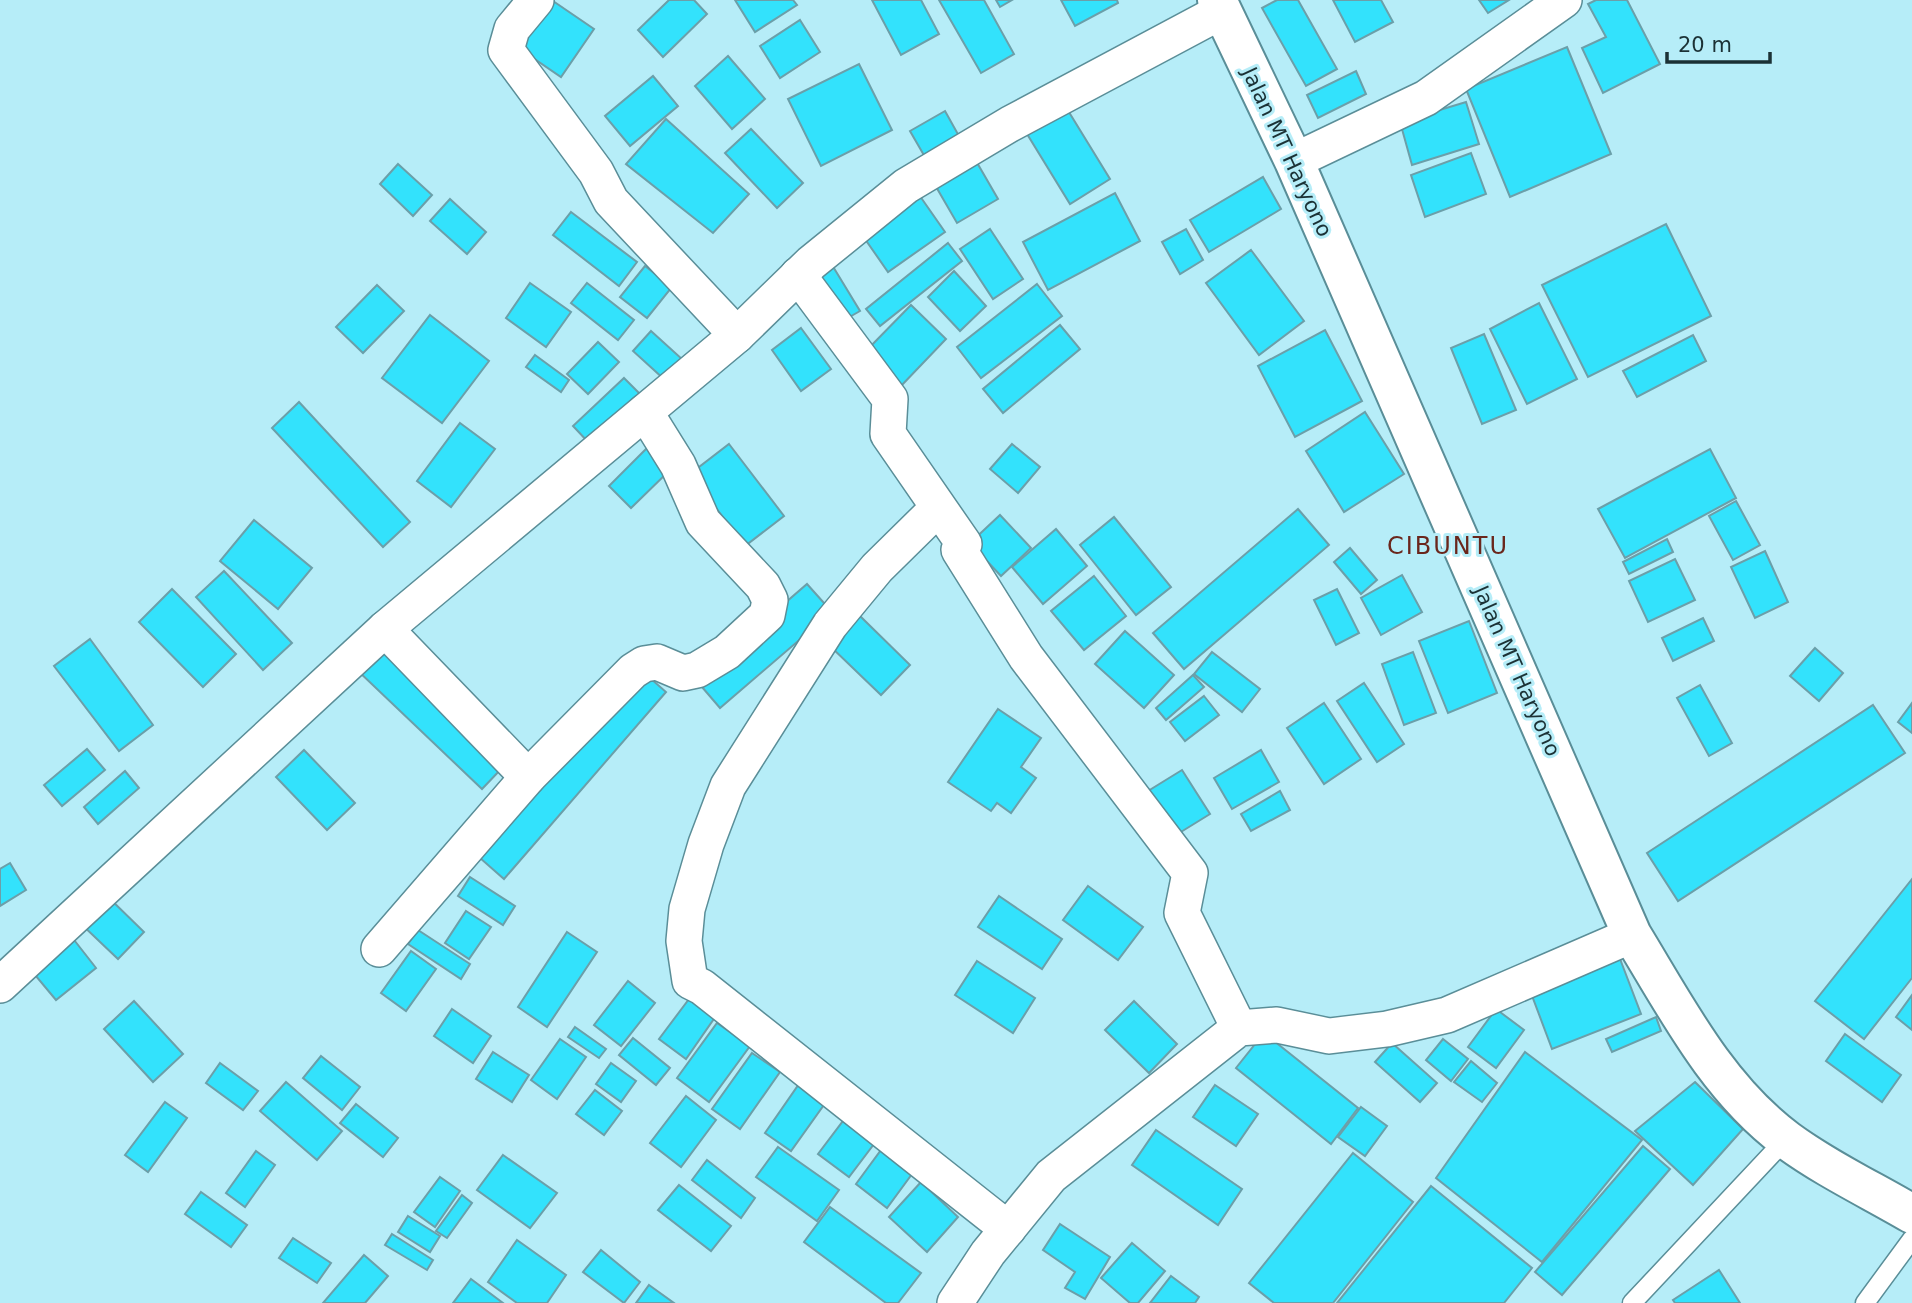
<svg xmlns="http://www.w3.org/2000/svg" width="1912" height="1303" font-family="'DejaVu Sans',sans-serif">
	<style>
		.building { fill: #33e2fc; stroke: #6b9fa9; stroke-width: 2 }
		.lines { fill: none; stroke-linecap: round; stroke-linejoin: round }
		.service-casing { stroke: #5a8e98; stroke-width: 21 }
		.minor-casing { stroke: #5a8e98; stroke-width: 38 }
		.secondary-casing { stroke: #5a8e98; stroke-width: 42 }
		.service { stroke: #fff; stroke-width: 18 }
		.minor { stroke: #fff; stroke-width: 35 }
		.secondary { stroke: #fff; stroke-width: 38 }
		.labels { text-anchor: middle; stroke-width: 6; stroke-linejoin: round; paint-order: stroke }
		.street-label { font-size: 21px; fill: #1b3135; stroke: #b6edf8 }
		.quarter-label { font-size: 24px; letter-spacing: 2px; fill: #6a261c; stroke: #b6edf8 }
	</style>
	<rect width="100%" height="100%" fill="#b6edf8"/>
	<g class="building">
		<path d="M 669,0 L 694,0 L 707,14 L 663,57 L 638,30 Z"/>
		<path d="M 735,0 L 793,0 L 797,5 L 755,32 Z"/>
		<path d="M 872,0 L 921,0 L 939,34 L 901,55 Z"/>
		<path d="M 939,0 L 984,0 L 1014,54 L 981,73 Z"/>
		<path d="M 996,0 L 1012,0 L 1000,7 Z"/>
		<path d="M 1061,0 L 1117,0 L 1118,3 L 1075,26 Z"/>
		<path d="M 1277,0 L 1298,0 L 1337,69 L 1306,86 L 1262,8 Z"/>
		<path d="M 1333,0 L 1381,0 L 1393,22 L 1355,42 Z"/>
		<path d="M 1479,0 L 1509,0 L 1488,13 Z"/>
		<path d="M 1596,0 L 1627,0 L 1660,64 L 1603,93 L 1582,48 L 1606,37 L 1588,4 Z"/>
		<path d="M 553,1 L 594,29 L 561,77 L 520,49 Z"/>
		<path d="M 800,20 L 820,52 L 780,78 L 760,46 Z"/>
		<path d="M 1567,47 L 1611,154 L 1510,197 L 1466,89 Z"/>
		<path d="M 728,56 L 765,99 L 732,129 L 695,86 Z"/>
		<path d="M 859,64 L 892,130 L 821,166 L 788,99 Z"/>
		<path d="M 1356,71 L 1366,94 L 1318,118 L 1307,95 Z"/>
		<path d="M 653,76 L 678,106 L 630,146 L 605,116 Z"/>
		<path d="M 1466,102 L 1479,144 L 1412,165 L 1400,122 Z"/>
		<path d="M 1064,104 L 1110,179 L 1070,204 L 1024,129 Z"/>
		<path d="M 945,111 L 964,145 L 929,164 L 910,131 Z"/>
		<path d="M 666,119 L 749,194 L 713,233 L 626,164 Z"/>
		<path d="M 751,129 L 803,183 L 777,208 L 725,153 Z"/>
		<path d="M 1471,153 L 1486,194 L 1425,217 L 1411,175 Z"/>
		<path d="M 972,154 L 998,199 L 957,223 L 931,178 Z"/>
		<path d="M 398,164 L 432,195 L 413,216 L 380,184 Z"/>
		<path d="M 1263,177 L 1281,209 L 1209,252 L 1190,220 Z"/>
		<path d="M 915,189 L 945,232 L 888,272 L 858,229 Z"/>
		<path d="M 1115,193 L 1140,241 L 1048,290 L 1023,242 Z"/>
		<path d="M 450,199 L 486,232 L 467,254 L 430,221 Z"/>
		<path d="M 571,212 L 637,262 L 619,286 L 553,235 Z"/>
		<path d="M 1666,224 L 1711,316 L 1588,377 L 1542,285 Z"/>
		<path d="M 990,229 L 1023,279 L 993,299 L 960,249 Z"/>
		<path d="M 1186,229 L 1203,260 L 1180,274 L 1162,242 Z"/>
		<path d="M 948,243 L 962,261 L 880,326 L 866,309 Z"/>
		<path d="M 1251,250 L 1304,321 L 1259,355 L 1206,283 Z"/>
		<path d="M 829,260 L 860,311 L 839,323 L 808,273 Z"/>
		<path d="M 645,266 L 672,287 L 647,318 L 620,297 Z"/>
		<path d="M 954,271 L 986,306 L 960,331 L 928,297 Z"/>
		<path d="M 530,283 L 571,312 L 546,347 L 506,318 Z"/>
		<path d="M 587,283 L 634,320 L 618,340 L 571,303 Z"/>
		<path d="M 1037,284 L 1062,316 L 981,378 L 957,347 Z"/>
		<path d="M 377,285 L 404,311 L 363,353 L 336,327 Z"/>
		<path d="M 1539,303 L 1577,379 L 1527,404 L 1490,329 Z"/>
		<path d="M 911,305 L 946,339 L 900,387 L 864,353 Z"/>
		<path d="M 430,315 L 489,361 L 442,423 L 382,378 Z"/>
		<path d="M 1060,325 L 1080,349 L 1003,413 L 983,389 Z"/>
		<path d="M 801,328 L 831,369 L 801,391 L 772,350 Z"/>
		<path d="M 1325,330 L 1362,401 L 1295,437 L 1258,366 Z"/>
		<path d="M 651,331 L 683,360 L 665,380 L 633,351 Z"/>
		<path d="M 1484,334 L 1516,410 L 1482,424 L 1451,348 Z"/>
		<path d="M 1693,335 L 1706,361 L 1637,397 L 1623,371 Z"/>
		<path d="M 598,342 L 619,362 L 588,394 L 567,374 Z"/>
		<path d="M 535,355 L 569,380 L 561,392 L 526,367 Z"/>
		<path d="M 624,378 L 641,395 L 590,444 L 573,426 Z"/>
		<path d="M 299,402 L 410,522 L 383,547 L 272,428 Z"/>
		<path d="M 1365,412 L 1404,474 L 1344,512 L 1306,451 Z"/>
		<path d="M 460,423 L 495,449 L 451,507 L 417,481 Z"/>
		<path d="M 729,444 L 784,516 L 745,546 L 690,474 Z"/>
		<path d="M 1012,444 L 1040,467 L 1018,493 L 990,469 Z"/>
		<path d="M 647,448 L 669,471 L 631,508 L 609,486 Z"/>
		<path d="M 1710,449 L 1736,498 L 1625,558 L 1598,509 Z"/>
		<path d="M 1736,501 L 1760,545 L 1733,560 L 1709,516 Z"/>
		<path d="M 1298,509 L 1329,545 L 1184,669 L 1153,633 Z"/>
		<path d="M 1000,515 L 1031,548 L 1001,576 L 970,543 Z"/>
		<path d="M 1114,517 L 1171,587 L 1136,615 L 1080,545 Z"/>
		<path d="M 254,520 L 312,568 L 278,609 L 220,561 Z"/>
		<path d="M 1056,529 L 1087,566 L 1043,604 L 1012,567 Z"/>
		<path d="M 1667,539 L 1673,552 L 1629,574 L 1623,562 Z"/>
		<path d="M 1350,548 L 1377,580 L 1361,594 L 1334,562 Z"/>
		<path d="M 1765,551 L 1788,602 L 1755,618 L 1731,567 Z"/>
		<path d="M 1675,559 L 1695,600 L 1648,622 L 1629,581 Z"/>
		<path d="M 224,571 L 292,643 L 263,670 L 196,597 Z"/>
		<path d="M 1402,575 L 1422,612 L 1381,635 L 1361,598 Z"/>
		<path d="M 1094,576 L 1126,616 L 1084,650 L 1051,611 Z"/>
		<path d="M 807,584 L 832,612 L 720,708 L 696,680 Z"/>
		<path d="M 172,589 L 236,654 L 203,687 L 139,622 Z"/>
		<path d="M 1337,589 L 1359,633 L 1336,645 L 1314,600 Z"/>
		<path d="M 859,615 L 910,665 L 881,695 L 830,646 Z"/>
		<path d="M 1703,618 L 1714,641 L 1673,661 L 1662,638 Z"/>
		<path d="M 1469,621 L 1497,693 L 1448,713 L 1419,641 Z"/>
		<path d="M 1125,631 L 1174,675 L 1144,708 L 1095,664 Z"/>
		<path d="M 90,639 L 153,725 L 119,751 L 54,666 Z"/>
		<path d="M 378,647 L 503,767 L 482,789 L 356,669 Z"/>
		<path d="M 1815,648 L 1843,673 L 1819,701 L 1790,676 Z"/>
		<path d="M 1212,652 L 1260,689 L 1242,712 L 1194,674 Z"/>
		<path d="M 1413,652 L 1436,713 L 1404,725 L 1382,664 Z"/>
		<path d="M 642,671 L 666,692 L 504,879 L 480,858 Z"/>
		<path d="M 1193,675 L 1204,687 L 1166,720 L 1156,708 Z"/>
		<path d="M 1364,683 L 1404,744 L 1377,762 L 1337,701 Z"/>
		<path d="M 1700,685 L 1732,743 L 1709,756 L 1677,698 Z"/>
		<path d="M 1204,696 L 1219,715 L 1185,741 L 1170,722 Z"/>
		<path d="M 1324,703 L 1361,759 L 1324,784 L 1287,728 Z"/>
		<path d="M 1912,703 L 1912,733 L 1898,722 Z"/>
		<path d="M 1873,705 L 1905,753 L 1678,901 L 1647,853 Z"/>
		<path d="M 998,709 L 1041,738 L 1021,767 L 1036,778 L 1011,813 L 997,803 L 991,811 L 948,782 Z"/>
		<path d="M 87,749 L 105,770 L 62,806 L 44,785 Z"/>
		<path d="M 304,750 L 355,803 L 327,830 L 276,777 Z"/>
		<path d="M 1261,750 L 1279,782 L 1232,809 L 1214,778 Z"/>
		<path d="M 1182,770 L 1210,814 L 1176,835 L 1148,791 Z"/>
		<path d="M 125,771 L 139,788 L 98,824 L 84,807 Z"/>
		<path d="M 1280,791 L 1290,810 L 1251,831 L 1241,814 Z"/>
		<path d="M 10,863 L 26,890 L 0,906 L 0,869 Z"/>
		<path d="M 470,877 L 515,906 L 503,925 L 458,896 Z"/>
		<path d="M 1912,879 L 1912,978 L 1864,1039 L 1815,1001 Z"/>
		<path d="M 1088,886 L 1143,927 L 1118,960 L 1063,920 Z"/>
		<path d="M 104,893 L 144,932 L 118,959 L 78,921 Z"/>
		<path d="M 999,896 L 1062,939 L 1042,969 L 978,927 Z"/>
		<path d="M 466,911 L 491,927 L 469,959 L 445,943 Z"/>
		<path d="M 418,930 L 470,964 L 461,979 L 408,944 Z"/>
		<path d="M 567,932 L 597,952 L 547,1027 L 518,1007 Z"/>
		<path d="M 71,936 L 96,968 L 56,1000 L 30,969 Z"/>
		<path d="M 411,951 L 436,969 L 406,1011 L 381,993 Z"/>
		<path d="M 1617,951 L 1641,1014 L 1552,1049 L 1528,985 Z"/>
		<path d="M 977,961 L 1035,998 L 1013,1033 L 955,995 Z"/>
		<path d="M 628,981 L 655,1003 L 621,1046 L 594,1025 Z"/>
		<path d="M 692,995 L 718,1013 L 686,1059 L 659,1039 Z"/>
		<path d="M 1912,995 L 1912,1030 L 1896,1017 Z"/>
		<path d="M 134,1001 L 183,1054 L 153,1082 L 104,1029 Z"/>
		<path d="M 1134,1001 L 1177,1044 L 1149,1073 L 1105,1030 Z"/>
		<path d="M 452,1009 L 491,1036 L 473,1063 L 434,1036 Z"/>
		<path d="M 1496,1009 L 1524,1030 L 1496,1068 L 1468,1047 Z"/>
		<path d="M 1656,1017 L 1661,1031 L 1612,1052 L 1606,1039 Z"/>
		<path d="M 717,1023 L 750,1046 L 709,1102 L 677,1078 Z"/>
		<path d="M 575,1027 L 606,1049 L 599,1058 L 568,1037 Z"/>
		<path d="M 1264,1033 L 1358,1108 L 1331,1144 L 1236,1068 Z"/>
		<path d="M 1845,1034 L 1901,1075 L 1882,1102 L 1826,1061 Z"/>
		<path d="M 633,1038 L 670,1068 L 656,1085 L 619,1055 Z"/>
		<path d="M 560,1039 L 586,1057 L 557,1099 L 531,1080 Z"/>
		<path d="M 1443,1039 L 1468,1059 L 1451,1081 L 1426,1060 Z"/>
		<path d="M 1392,1043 L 1437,1083 L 1420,1102 L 1375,1062 Z"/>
		<path d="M 493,1052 L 529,1075 L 512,1102 L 476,1079 Z"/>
		<path d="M 1525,1052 L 1642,1140 L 1542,1262 L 1436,1178 Z"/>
		<path d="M 752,1053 L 780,1072 L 740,1129 L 712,1109 Z"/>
		<path d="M 321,1056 L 360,1087 L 342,1110 L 303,1078 Z"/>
		<path d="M 1471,1061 L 1497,1083 L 1482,1102 L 1454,1082 Z"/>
		<path d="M 220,1063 L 258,1091 L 243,1110 L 206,1083 Z"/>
		<path d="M 611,1063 L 636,1081 L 621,1102 L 596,1084 Z"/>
		<path d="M 286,1082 L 342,1131 L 317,1160 L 260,1111 Z"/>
		<path d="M 1695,1082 L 1743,1129 L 1693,1185 L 1635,1131 Z"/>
		<path d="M 799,1084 L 826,1102 L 791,1151 L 765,1133 Z"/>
		<path d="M 1215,1085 L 1258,1114 L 1236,1146 L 1193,1117 Z"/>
		<path d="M 595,1090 L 622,1111 L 604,1135 L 576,1114 Z"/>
		<path d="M 686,1096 L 716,1120 L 681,1167 L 650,1143 Z"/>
		<path d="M 165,1102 L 187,1118 L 148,1172 L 125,1155 Z"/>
		<path d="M 356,1104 L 398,1138 L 383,1157 L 340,1123 Z"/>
		<path d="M 1361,1107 L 1387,1126 L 1365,1156 L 1338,1137 Z"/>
		<path d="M 843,1121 L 874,1144 L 849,1177 L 818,1154 Z"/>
		<path d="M 1156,1130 L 1242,1189 L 1218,1225 L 1132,1165 Z"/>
		<path d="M 1643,1146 L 1670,1169 L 1562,1295 L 1535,1272 Z"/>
		<path d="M 778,1147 L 839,1190 L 817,1221 L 756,1177 Z"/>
		<path d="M 881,1150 L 912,1174 L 887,1208 L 856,1184 Z"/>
		<path d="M 256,1151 L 275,1165 L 245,1207 L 226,1193 Z"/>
		<path d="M 1353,1153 L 1413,1202 L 1333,1303 L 1274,1303 L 1249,1283 Z"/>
		<path d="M 503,1155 L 557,1193 L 530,1228 L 477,1190 Z"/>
		<path d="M 707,1160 L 755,1198 L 741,1218 L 692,1180 Z"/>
		<path d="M 440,1177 L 460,1191 L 435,1227 L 414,1212 Z"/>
		<path d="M 921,1182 L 958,1217 L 927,1252 L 889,1217 Z"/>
		<path d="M 679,1185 L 731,1226 L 711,1251 L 658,1210 Z"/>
		<path d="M 1431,1186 L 1532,1268 L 1504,1303 L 1337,1303 Z"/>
		<path d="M 201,1192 L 247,1225 L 231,1247 L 185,1214 Z"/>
		<path d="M 462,1195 L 472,1203 L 447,1238 L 436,1231 Z"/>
		<path d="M 830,1207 L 921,1273 L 898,1303 L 886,1303 L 804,1242 Z"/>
		<path d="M 408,1216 L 440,1236 L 430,1252 L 398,1232 Z"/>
		<path d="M 1060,1224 L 1110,1257 L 1085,1299 L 1065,1288 L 1075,1272 L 1043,1250 Z"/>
		<path d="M 392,1234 L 433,1260 L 427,1270 L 385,1245 Z"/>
		<path d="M 293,1238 L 331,1263 L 317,1283 L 279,1258 Z"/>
		<path d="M 517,1240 L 566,1275 L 547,1303 L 517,1303 L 488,1282 Z"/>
		<path d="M 1132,1243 L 1165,1271 L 1138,1303 L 1130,1303 L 1101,1278 Z"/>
		<path d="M 601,1250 L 640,1282 L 624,1303 L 583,1272 Z"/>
		<path d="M 364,1255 L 388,1276 L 365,1303 L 323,1303 Z"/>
		<path d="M 1719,1270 L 1740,1303 L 1675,1303 L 1673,1300 Z"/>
		<path d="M 1171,1276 L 1199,1297 L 1195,1303 L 1150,1303 Z"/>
		<path d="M 471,1279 L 503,1303 L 453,1303 Z"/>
		<path d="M 649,1285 L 674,1303 L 636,1303 Z"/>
	</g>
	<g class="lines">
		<g class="service-casing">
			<g id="service">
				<path d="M 1632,1303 L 1786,1139"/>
				<path d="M 1865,1303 L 1912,1239"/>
			</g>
		</g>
		<g class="minor-casing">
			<g id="minor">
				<path d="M 536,0 L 512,29 L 506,50 L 596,172 L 611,201 L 737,335"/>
				<path d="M 1294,161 L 1426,98 L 1564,0"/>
				<path d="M 798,275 L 890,399 L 888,434 L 964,544 L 959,550 L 1026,657 L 1190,873 L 1182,913 L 1239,1028"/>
				<path d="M 938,508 L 877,568 L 830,625 L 728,786 L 706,844 L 687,909 L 684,941 L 690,981 L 702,987 L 1008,1229"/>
				<path d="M 385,629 L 528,777"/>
				<path d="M 379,949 L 528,777 L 633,671 L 644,664 L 657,662 L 683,673 L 697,670 L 727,652 L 767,615 L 770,600 L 763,586 L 703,522 L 678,465 L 645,412"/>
				<path d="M 0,985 L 385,629 L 737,335 L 811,263 L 906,186 L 1010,124 L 1222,11"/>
				<path d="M 955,1303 L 988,1253 L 1051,1176 L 1239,1028 L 1277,1025 L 1329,1036 L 1387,1029 L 1447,1015 L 1632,935"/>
			</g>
		</g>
		<g class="secondary-casing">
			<path id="secondary" d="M 1217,0 L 1294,161 L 1632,935 C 1676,1007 1717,1088 1787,1140 C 1825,1168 1871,1190 1912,1214"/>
		</g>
		<use href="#service" class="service"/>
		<use href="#minor" class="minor"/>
		<use href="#secondary" class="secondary"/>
	</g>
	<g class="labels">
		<g class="street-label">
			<text transform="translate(1287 152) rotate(65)" y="7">Jalan MT Haryono</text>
			<text transform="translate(1517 671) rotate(66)" y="7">Jalan MT Haryono</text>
		</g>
		<g class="quarter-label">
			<text x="1448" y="554">CIBUNTU</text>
		</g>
	</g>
	<path d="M1667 52v10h103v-10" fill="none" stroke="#1b3135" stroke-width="3.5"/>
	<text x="1678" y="52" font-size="21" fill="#1b3135" stroke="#b6edf8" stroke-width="5" paint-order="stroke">20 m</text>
</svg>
